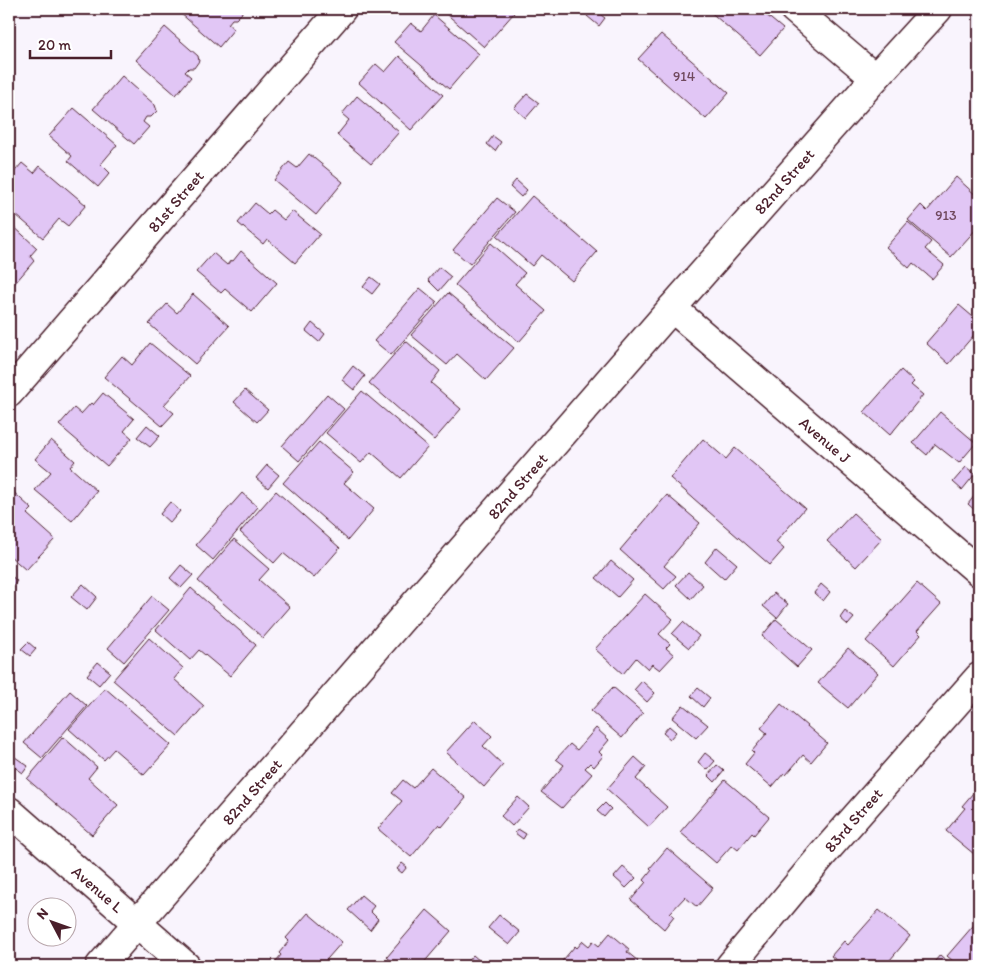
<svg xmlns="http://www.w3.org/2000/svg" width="988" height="975" font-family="Itim,sans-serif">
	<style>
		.building { fill: #e1c6f5; stroke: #4a1f2b }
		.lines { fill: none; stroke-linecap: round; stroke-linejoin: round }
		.street-casing { stroke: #4a1f2b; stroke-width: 31 }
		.secondary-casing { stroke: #4a1f2b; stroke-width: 31 }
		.street { stroke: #fff; stroke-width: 28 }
		.secondary { stroke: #fff; stroke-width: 28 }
		.labels { text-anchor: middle; stroke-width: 4; stroke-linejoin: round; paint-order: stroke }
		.number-label { font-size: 14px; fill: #70495e }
		.street-label { font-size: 16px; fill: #4a1f2b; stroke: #fff }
	</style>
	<rect width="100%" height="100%" fill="#f9f4fd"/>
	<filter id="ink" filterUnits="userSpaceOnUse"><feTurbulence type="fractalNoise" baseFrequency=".02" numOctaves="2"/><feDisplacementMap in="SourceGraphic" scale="10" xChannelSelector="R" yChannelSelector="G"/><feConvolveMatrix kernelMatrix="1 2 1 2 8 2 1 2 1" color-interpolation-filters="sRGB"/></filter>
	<g filter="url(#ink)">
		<g class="building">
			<path d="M 181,9 L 241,9 L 242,13 L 236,19 L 232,19 L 228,24 L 234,29 L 219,47 L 179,12 Z"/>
			<path d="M 441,9 L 509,9 L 514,13 L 484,47 Z"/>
			<path d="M 593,9 L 605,18 L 599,26 L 587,16 Z"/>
			<path d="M 707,9 L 759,9 L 783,29 L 760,55 Z"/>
			<path d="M 434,15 L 479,54 L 449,89 L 394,42 L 411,23 L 421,31 Z"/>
			<path d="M 165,27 L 198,56 L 199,61 L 194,68 L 189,68 L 185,72 L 191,77 L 176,95 L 136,60 Z"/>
			<path d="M 661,34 L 729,93 L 706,119 L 638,59 Z"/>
			<path d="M 399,56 L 443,95 L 411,130 L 359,83 L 376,64 L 385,72 Z"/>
			<path d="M 122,76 L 155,105 L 157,111 L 151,117 L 146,117 L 143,122 L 149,127 L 134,144 L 93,109 Z"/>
			<path d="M 527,94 L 539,103 L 526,118 L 514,108 Z"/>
			<path d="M 357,96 L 399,132 L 371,164 L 337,135 L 349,120 L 342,114 Z"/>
			<path d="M 74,108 L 117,145 L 101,164 L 110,173 L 98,187 L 68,161 L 72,156 L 49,136 Z"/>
			<path d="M 493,136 L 501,142 L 495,151 L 487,144 Z"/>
			<path d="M 309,154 L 343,182 L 316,215 L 274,180 L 289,162 L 297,168 Z"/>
			<path d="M 22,163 L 34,173 L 40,166 L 86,205 L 68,226 L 59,219 L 43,238 L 9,209 L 9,200 L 15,194 L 9,188 L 9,178 Z"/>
			<path d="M 956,177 L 979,198 L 979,226 L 951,257 L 908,220 L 921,205 L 927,211 Z"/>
			<path d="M 516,180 L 527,190 L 521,197 L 510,187 Z"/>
			<path d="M 532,196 L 597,252 L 572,281 L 541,255 L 532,266 L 497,236 Z"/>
			<path d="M 497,198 L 515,212 L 470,264 L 453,250 Z"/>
			<path d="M 255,203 L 268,214 L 272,210 L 284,220 L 292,211 L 320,234 L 295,263 L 267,239 L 263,244 L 238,223 Z"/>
			<path d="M 908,222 L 931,242 L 925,249 L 944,265 L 932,279 L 913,263 L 909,268 L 886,247 Z"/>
			<path d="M 10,223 L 37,248 L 30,256 L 34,261 L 9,290 Z"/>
			<path d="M 491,243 L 525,273 L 515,284 L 546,311 L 519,342 L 455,285 Z"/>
			<path d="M 241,251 L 277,283 L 252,312 L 225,289 L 221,293 L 196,272 L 213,253 L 227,265 L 231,260 L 233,261 Z"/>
			<path d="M 439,267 L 451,277 L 439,291 L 428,280 Z"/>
			<path d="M 371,277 L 380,284 L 372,294 L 363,287 Z"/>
			<path d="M 420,288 L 437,302 L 391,355 L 374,341 Z"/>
			<path d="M 448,293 L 514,348 L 486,380 L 457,354 L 447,365 L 411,335 Z"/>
			<path d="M 193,294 L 229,326 L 195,364 L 149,324 L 167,304 L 177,313 Z"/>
			<path d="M 959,305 L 979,322 L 979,329 L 949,364 L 926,343 Z"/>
			<path d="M 312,323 L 325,334 L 319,342 L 306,331 Z"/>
			<path d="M 406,341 L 440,371 L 431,383 L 461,409 L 434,440 L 369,383 Z"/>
			<path d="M 150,343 L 190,376 L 164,405 L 174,413 L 162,426 L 104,377 L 122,356 L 132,365 Z"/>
			<path d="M 353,366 L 365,376 L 354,390 L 342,380 Z"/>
			<path d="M 901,370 L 914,382 L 911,385 L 923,395 L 890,435 L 864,412 Z"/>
			<path d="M 245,390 L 268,410 L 257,422 L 234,402 Z"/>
			<path d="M 362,391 L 428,447 L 401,478 L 371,452 L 361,463 L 326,433 Z"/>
			<path d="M 103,393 L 134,419 L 124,431 L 132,438 L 107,466 L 59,425 L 74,408 L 81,414 L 91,403 L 93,405 Z"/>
			<path d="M 327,394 L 344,409 L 299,461 L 282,446 Z"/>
			<path d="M 940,412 L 976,443 L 959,463 L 935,444 L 927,455 L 913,443 Z"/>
			<path d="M 147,425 L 160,436 L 150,447 L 137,437 Z"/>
			<path d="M 703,439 L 726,459 L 735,448 L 805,508 L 776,542 L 784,549 L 770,565 L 670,478 Z"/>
			<path d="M 51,440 L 75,461 L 70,467 L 97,491 L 72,521 L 35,490 L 51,472 L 35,459 Z"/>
			<path d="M 319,442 L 354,472 L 344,483 L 374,509 L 348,540 L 283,483 Z"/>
			<path d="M 267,465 L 279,475 L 268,488 L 256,478 Z"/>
			<path d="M 966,467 L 975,474 L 962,490 L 953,482 Z"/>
			<path d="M 9,488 L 32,509 L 27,514 L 55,539 L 26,570 L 9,555 Z"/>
			<path d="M 979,490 L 979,514 L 968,504 Z"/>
			<path d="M 276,491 L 340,548 L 314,578 L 283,553 L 274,563 L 240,532 Z"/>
			<path d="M 242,493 L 258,507 L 213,560 L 196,545 Z"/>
			<path d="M 667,495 L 700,523 L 664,566 L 676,576 L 664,589 L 620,550 Z"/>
			<path d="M 170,502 L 180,511 L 170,523 L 160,514 Z"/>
			<path d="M 853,513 L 882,539 L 856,567 L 827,541 Z"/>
			<path d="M 234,539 L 269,569 L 259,580 L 290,607 L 263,638 L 198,581 Z"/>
			<path d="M 717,547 L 737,564 L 724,579 L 705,562 Z"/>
			<path d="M 611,561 L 633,580 L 618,597 L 596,578 Z"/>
			<path d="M 181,565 L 193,575 L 181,588 L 170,578 Z"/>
			<path d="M 688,572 L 703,585 L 691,599 L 676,585 Z"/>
			<path d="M 9,574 L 17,581 L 9,591 Z"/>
			<path d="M 917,583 L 941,604 L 917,631 L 921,635 L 894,666 L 866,641 Z"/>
			<path d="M 83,584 L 97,597 L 87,610 L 71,597 Z"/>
			<path d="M 821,584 L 830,592 L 823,601 L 814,593 Z"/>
			<path d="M 191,588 L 256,645 L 230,676 L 199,650 L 190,660 L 156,630 Z"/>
			<path d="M 774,593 L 788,604 L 777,618 L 763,606 Z"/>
			<path d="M 645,594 L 673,619 L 659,634 L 670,644 L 666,648 L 674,655 L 660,670 L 652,664 L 648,669 L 636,658 L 623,674 L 595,649 Z"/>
			<path d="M 152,596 L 169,610 L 124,662 L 108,648 Z"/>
			<path d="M 845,611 L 854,618 L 848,625 L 840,618 Z"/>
			<path d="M 776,619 L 812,650 L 797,667 L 762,636 Z"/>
			<path d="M 683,622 L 699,636 L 689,648 L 672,634 Z"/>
			<path d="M 149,638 L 183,668 L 174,679 L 204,706 L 178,736 L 113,680 Z"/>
			<path d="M 28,642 L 36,649 L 30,656 L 21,649 Z"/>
			<path d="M 848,648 L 878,673 L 848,708 L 818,683 Z"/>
			<path d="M 98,662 L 110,672 L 99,685 L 87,675 Z"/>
			<path d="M 642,681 L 655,693 L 647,702 L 634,690 Z"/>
			<path d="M 613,687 L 643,713 L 622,738 L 591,711 Z"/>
			<path d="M 105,688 L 171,745 L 144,775 L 114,749 L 104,760 L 69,729 Z"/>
			<path d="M 698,688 L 710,698 L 703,707 L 691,696 Z"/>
			<path d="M 70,691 L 87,706 L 42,758 L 24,743 Z"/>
			<path d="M 781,704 L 827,743 L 811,762 L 803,755 L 786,775 L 784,773 L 772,787 L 745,764 L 754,753 L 752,751 L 767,733 L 761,728 Z"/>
			<path d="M 683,705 L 708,725 L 696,738 L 672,718 Z"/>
			<path d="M 475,720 L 492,736 L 483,746 L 503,765 L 484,787 L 446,752 Z"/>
			<path d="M 669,726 L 676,732 L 670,739 L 663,733 Z"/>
			<path d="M 596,728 L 609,740 L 599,752 L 603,756 L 594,767 L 590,763 L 585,768 L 592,774 L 562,808 L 541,792 L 564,765 L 556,759 L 570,744 L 577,750 Z"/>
			<path d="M 63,737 L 97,767 L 88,778 L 118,805 L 92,835 L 27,779 Z"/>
			<path d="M 705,753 L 715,761 L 707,770 L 698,762 Z"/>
			<path d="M 15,757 L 28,766 L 23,773 L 10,764 Z"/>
			<path d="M 635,757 L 646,767 L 636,779 L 667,807 L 649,827 L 607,789 Z"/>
			<path d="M 717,765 L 724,771 L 715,782 L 708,775 Z"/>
			<path d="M 431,768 L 466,798 L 442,827 L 439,824 L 411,857 L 378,829 L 402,801 L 392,793 L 403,780 L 413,788 Z"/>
			<path d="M 725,780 L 769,817 L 754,835 L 752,833 L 738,850 L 732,845 L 716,863 L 680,832 Z"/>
			<path d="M 979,786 L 979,848 L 974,854 L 946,831 L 965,808 L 962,806 Z"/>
			<path d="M 518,797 L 529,807 L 512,826 L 501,816 Z"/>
			<path d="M 605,803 L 611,809 L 604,817 L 597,811 Z"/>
			<path d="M 518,829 L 526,834 L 523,839 L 515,833 Z"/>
			<path d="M 667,848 L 713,888 L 697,907 L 685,897 L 670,913 L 674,916 L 664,929 L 631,900 L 646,882 L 644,880 L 652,870 L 650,868 Z"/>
			<path d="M 402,863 L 407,867 L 402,873 L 397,869 Z"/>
			<path d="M 623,867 L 636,878 L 626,888 L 614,877 Z"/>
			<path d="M 361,895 L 374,906 L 370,911 L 378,919 L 370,930 L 348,910 Z"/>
			<path d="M 427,910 L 451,931 L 421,966 L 397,966 L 387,957 Z"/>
			<path d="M 879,910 L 910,936 L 885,966 L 844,966 L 831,956 L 844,941 L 848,945 Z"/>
			<path d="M 308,913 L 342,942 L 321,966 L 272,966 L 281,955 L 279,953 L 289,941 L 286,938 Z"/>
			<path d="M 499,915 L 520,932 L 509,945 L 488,928 Z"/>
			<path d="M 979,919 L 979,966 L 959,966 L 947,956 Z"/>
			<path d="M 610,933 L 629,949 L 627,952 L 638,961 L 634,966 L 558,966 L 575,946 L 577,948 L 583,941 L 589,946 L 593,941 L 599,946 Z"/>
			<path d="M 473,955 L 481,962 L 477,966 L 463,966 Z"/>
			<path d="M 940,955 L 949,963 L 947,966 L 941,966 L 935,961 Z"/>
		</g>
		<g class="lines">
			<g class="street-casing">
				<g id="street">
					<path d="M 794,9 L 875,78"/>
					<path id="s1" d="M 672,308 L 979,572"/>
					<path id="s2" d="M 9,393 L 342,9"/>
					<path id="s3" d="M 9,811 L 186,966"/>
					<path id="s4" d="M 730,966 L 823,854 L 979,677"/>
				</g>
			</g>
			<g class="secondary-casing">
				<g id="secondary">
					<path id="s5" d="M 100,966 L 672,308 L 875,78 L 938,9"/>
				</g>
			</g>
			<use href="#street" class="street"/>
			<use href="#secondary" class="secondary"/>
		</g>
	</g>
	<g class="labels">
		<g class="number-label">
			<text x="684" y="81">914</text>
			<text x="946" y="220">913</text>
		</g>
		<g class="street-label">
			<text dy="6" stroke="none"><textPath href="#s5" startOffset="1041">82nd Street</textPath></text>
			<text dy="6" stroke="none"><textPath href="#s2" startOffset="254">81st Street</textPath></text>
			<text dy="6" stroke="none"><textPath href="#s1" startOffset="202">Avenue J</textPath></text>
			<text dy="6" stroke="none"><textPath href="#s5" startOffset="636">82nd Street</textPath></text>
			<text dy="6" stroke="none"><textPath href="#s5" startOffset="231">82nd Street</textPath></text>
			<text dy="6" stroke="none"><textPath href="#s4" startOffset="191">83rd Street</textPath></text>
			<text dy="6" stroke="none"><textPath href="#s3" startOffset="118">Avenue L</textPath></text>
		</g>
	</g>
	<rect width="988" height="975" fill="none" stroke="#fff" stroke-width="30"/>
	<rect x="15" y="15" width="958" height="945" fill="none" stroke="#4a1f2b" stroke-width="2" filter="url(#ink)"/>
	<g transform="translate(52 922) rotate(311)"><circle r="24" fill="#ffffff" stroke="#b7a5aa"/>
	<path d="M0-4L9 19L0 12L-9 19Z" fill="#4a1f2b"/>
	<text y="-8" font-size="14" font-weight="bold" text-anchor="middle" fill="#4a1f2b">N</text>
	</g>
	<path d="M30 50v8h81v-8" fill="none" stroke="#4a1f2b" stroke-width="2.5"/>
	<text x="38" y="50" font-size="15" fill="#4a1f2b" stroke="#ffffff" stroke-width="4" paint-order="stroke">20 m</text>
</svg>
